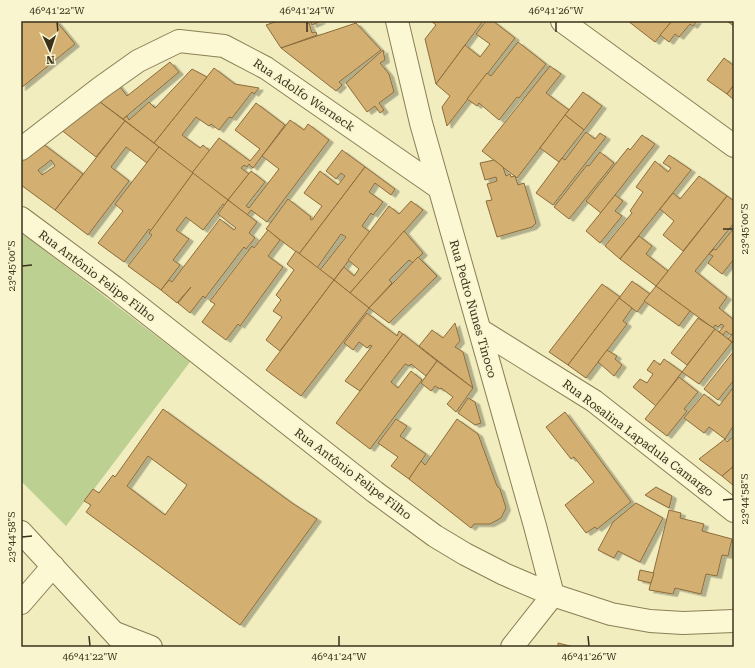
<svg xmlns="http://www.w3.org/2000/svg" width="755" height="668" font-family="'Roboto Serif',serif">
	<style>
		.green { fill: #bcd092 }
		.building { fill: #d3af71; stroke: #8d6c3a; fill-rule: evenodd; filter: url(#shadow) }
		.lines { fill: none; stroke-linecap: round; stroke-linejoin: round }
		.minor-casing { stroke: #8b7e56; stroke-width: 24 }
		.minor { stroke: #fbf8d3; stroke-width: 22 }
		.ticks { fill: none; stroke: #3a311c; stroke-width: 1.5 }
		.labels { text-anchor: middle; stroke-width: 3.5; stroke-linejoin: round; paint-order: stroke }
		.street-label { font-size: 12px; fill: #3a311c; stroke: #f8f5cf }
		.neatline { fill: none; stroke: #3a311c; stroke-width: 1.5 }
		.ticks-label { font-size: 10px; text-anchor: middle; fill: #3a311c }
	</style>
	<defs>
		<filter id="shadow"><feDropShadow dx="4.5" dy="2.5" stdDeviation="0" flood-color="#0004"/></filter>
	</defs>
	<rect width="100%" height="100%" fill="#f1edbf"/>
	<path class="green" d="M 21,235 L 26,236 L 190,362 L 66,526 L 21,481 Z"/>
	<g class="building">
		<path d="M 21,21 L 56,21 L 75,44 L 21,88 Z"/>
		<path d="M 278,21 L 306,21 L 307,24 L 309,23 L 312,33 L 316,32 L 317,35 L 281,48 L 266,25 Z"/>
		<path d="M 310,21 L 321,21 L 312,25 Z"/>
		<path d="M 431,21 L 483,21 L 436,84 L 425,39 L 436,25 Z"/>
		<path d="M 486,21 L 493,21 L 515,38 L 447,126 L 442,107 L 450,96 L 436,84 L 465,45 L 480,57 L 490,44 L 476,34 Z"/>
		<path d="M 628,21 L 672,21 L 655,42 Z"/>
		<path d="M 672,21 L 697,21 L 693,26 L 690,24 L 679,37 L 675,34 L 669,42 L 660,35 Z"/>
		<path d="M 734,21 L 734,26 L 728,22 L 729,21 Z"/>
		<path d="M 356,23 L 381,50 L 339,82 L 342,85 L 336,91 L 281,48 Z"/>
		<path d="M 518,42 L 546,64 L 519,98 L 517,97 L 499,120 L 479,103 L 477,106 L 467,99 L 487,73 L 491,76 Z"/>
		<path d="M 383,50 L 385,60 L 380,63 L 389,74 L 394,92 L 379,103 L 384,110 L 380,113 L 375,106 L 367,112 L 346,83 Z"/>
		<path d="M 724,58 L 734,66 L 734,85 L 727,94 L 707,80 Z"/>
		<path d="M 170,62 L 179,72 L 123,119 L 96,99 L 116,82 L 127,96 Z"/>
		<path d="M 550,66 L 561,74 L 546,93 L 569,110 L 517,178 L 482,151 Z"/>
		<path d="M 214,68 L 235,84 L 259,88 L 254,94 L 252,92 L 232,118 L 229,117 L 219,130 L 211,124 L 209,126 L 196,117 L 182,135 L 200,148 L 203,145 L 210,151 L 192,173 L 154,143 Z"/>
		<path d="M 192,69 L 207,77 L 154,143 L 123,119 L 127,116 L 129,120 L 149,102 L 155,108 Z"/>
		<path d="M 734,85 L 734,100 L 727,94 Z"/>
		<path d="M 583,92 L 602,106 L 584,130 L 565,115 Z"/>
		<path d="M 96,99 L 125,121 L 96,157 L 60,129 Z"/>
		<path d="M 256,103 L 285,125 L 253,168 L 249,164 L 247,167 L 244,165 L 241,168 L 249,174 L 228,200 L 192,173 L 219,138 L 250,161 L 260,149 L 235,130 Z"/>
		<path d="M 565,115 L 584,130 L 559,162 L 540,148 Z"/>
		<path d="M 290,120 L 304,130 L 308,124 L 329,140 L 267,222 L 251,210 L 247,215 L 228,200 L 251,171 L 265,182 L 246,206 L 249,208 L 279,169 L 262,156 Z"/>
		<path d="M 125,121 L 159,147 L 147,163 L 126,147 L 111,167 L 129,181 L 88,235 L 55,210 Z"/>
		<path d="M 586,132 L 595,139 L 600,133 L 606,137 L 553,205 L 536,193 L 562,158 L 565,160 Z"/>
		<path d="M 642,135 L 655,144 L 601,213 L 586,201 L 628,148 L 630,150 Z"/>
		<path d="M 42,143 L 83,174 L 55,210 L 21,185 L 21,161 ZM 51,160 L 55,166 L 42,175 L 38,170 Z"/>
		<path d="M 159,147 L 193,173 L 151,231 L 149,229 L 124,262 L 98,243 L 123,211 L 115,204 Z"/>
		<path d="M 342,150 L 365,167 L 299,254 L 266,229 L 288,199 L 311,217 L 310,219 L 312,220 L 322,206 L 304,193 L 320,171 L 338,185 L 345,176 L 341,173 L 336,179 L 326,171 Z"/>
		<path d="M 600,152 L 614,163 L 569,219 L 554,207 L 587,165 L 589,166 Z"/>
		<path d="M 669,155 L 691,170 L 620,259 L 605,246 L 632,213 L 630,211 L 643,192 L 636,187 L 655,161 L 668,172 L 671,168 L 663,163 Z"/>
		<path d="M 494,160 L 503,167 L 506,176 L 510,174 L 511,177 L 515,176 L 518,185 L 524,183 L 536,223 L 532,227 L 497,237 L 486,201 L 492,200 L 487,184 L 497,181 L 496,177 L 485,180 L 480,163 Z"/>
		<path d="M 365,167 L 395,189 L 391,195 L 375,183 L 369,192 L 383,202 L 373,215 L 371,213 L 362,226 L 370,232 L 334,280 L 320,270 L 346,237 L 341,234 L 317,268 L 299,254 Z"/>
		<path d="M 193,173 L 228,200 L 225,205 L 223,204 L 203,230 L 186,217 L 176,230 L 189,239 L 173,260 L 180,265 L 161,290 L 128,266 L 152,235 L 149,233 Z"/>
		<path d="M 699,176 L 727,196 L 683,251 L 663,235 L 674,221 L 660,209 L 673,193 L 680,199 Z"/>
		<path d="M 615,195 L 623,201 L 615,211 L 622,216 L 600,243 L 586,231 Z"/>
		<path d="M 727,196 L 734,201 L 734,223 L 695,271 L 727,297 L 719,308 L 734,320 L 734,332 L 731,335 L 726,331 L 723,335 L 719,332 L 724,326 L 721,324 L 718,327 L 715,325 L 713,328 L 656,286 Z"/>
		<path d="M 228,200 L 257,222 L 249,233 L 255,238 L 246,249 L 244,247 L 205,298 L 203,296 L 190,313 L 178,303 L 191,287 L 177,303 L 161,290 L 169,280 L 172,282 L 220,219 L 234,230 L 236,228 L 218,214 Z"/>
		<path d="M 411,201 L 423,210 L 350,293 L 334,280 L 344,267 L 354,276 L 359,269 L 348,260 L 389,206 L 399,214 Z"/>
		<path d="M 734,228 L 734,259 L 722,274 L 708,263 L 713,256 L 709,254 L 714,249 L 716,250 Z"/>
		<path d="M 268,230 L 280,240 L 268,256 L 283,267 L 240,326 L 238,324 L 226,340 L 202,322 L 215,304 L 210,301 L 252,246 L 254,248 Z"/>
		<path d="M 404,231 L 423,253 L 413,263 L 409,260 L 389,280 L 392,283 L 369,308 L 350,293 Z"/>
		<path d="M 639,236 L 652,246 L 646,254 L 668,271 L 656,286 L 620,259 Z"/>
		<path d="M 296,251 L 334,280 L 280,351 L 266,340 L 282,317 L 273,311 L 281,300 L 276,295 L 294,270 L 287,264 Z"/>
		<path d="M 418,257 L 437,276 L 389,323 L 369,308 Z"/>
		<path d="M 334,280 L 369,308 L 301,396 L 266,370 Z"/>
		<path d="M 632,281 L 650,294 L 637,312 L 619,298 Z"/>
		<path d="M 602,284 L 620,297 L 568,365 L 549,352 Z"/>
		<path d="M 656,286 L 690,311 L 679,326 L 644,301 Z"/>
		<path d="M 619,298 L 632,308 L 623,321 L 627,324 L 586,378 L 568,365 Z"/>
		<path d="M 367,313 L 397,336 L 399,331 L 403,334 L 360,391 L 345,381 L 372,346 L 370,345 L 367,348 L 359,342 L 353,350 L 344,343 Z"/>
		<path d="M 698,318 L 715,329 L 687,365 L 671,353 Z"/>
		<path d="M 455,323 L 460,341 L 455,347 L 463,352 L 473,388 L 419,346 L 432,330 L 443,338 Z"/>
		<path d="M 715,329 L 732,342 L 699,384 L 682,372 Z"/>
		<path d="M 734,332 L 734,343 L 728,339 Z"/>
		<path d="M 403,334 L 437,361 L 426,376 L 411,364 L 409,366 L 405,364 L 391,382 L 398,388 L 411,371 L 422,380 L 370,449 L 336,423 Z"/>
		<path d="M 607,350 L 617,356 L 615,359 L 622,365 L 614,376 L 598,362 Z"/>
		<path d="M 734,351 L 734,380 L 718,400 L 704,389 Z"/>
		<path d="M 664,359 L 682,372 L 656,406 L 633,387 L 640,379 L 647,383 L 653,374 L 647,370 L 654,360 L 660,365 Z"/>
		<path d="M 437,361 L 473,388 L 456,412 L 447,404 L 453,397 L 441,388 L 440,389 L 435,386 L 431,391 L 421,383 Z"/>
		<path d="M 679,377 L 698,392 L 684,409 L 687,411 L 667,436 L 645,419 Z"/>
		<path d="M 732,389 L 734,391 L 734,425 L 725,439 L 709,427 L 704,433 L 684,418 L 704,394 L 719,406 Z"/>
		<path d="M 468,398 L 475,402 L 481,423 L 475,425 L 458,413 Z"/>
		<path d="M 163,409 L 292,503 L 317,519 L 240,625 L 86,512 L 91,505 L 84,501 L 93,489 L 99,493 L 113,475 L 115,477 ZM 148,456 L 187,485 L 165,515 L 127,486 Z"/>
		<path d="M 565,412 L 631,502 L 597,529 L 595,527 L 586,533 L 565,505 L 594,482 L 574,457 L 571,459 L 546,427 Z"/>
		<path d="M 396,419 L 407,426 L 400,436 L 426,454 L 409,479 L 391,466 L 398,457 L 378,443 Z"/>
		<path d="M 457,419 L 478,434 L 497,486 L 500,489 L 506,508 L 501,518 L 490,524 L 474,524 L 471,528 L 409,479 L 421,461 L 425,465 Z"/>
		<path d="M 734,436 L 734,466 L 722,476 L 699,459 L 725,439 L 727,442 Z"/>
		<path d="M 734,466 L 734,486 L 722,476 Z"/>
		<path d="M 656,487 L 672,496 L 669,508 L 645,495 Z"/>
		<path d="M 636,503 L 663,518 L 640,562 L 618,551 L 614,558 L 598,550 L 613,522 Z"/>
		<path d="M 669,510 L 681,513 L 680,518 L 704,524 L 702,531 L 732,539 L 728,556 L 722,555 L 717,576 L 706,574 L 701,594 L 675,588 L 673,594 L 649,590 Z"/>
		<path d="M 640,570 L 654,573 L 651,583 L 638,580 Z"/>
		<path d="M 558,643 L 574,647 L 558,647 Z"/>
	</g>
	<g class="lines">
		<g class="minor-casing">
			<g id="minor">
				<path d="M 397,21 L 421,123 L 535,526 L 553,595 L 512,647"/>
				<path d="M 562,21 L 734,146"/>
				<path d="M 21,149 L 100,88 L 138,61 L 179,41 L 224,46 L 266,68 L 439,188"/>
				<path d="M 21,218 L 114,287 L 375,492 L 435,536 L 465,554 L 504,574 L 553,595 L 611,614 L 650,621 L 683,623 L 734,621"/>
				<path d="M 480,330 L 594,401 L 734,511"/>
				<path d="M 21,532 L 127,647"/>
				<path d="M 21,603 L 53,566"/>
				<path d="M 115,633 L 151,647"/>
			</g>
		</g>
		<use href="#minor" class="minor"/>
	</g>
	<path class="ticks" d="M 57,22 L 58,32M 307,22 L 307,32M 556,22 L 556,32M 723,229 L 733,229M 22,266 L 32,265M 723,500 L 733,499M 22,537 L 32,536M 89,636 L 90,646M 339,636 L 339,646M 588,636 L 589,646"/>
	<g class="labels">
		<g class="street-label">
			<text transform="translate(304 95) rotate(34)" y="4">Rua Adolfo Werneck</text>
			<text transform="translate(97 276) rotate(37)" y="4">Rua Antônio Felipe Filho</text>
			<text transform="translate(473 309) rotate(74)" y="4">Rua Pedro Nunes Tinoco</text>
			<text transform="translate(638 438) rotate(37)" y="4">Rua Rosalina Lapadula Camargo</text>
			<text transform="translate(353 474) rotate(37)" y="4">Rua Antônio Felipe Filho</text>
		</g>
	</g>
	<rect width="755" height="668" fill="none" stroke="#f8f5cf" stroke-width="44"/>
	<g transform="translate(50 50) rotate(177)" stroke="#f8f5cf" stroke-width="3" paint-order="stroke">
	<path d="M0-3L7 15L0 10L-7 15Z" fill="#3a311c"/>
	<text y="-6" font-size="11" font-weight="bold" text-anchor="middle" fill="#3a311c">N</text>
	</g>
	<rect x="22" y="22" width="711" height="624" class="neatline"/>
	<g class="ticks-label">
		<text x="57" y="14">46°41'22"W</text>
		<text x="307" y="14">46°41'24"W</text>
		<text x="556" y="14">46°41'26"W</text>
		<text transform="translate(744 229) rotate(-90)" y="4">23°45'00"S</text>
		<text transform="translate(11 266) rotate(-90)" y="4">23°45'00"S</text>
		<text transform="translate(744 499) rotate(-90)" y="4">23°44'58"S</text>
		<text transform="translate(11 537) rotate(-90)" y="4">23°44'58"S</text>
		<text x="90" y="660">46°41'22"W</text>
		<text x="339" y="660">46°41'24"W</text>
		<text x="589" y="660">46°41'26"W</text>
	</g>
</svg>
